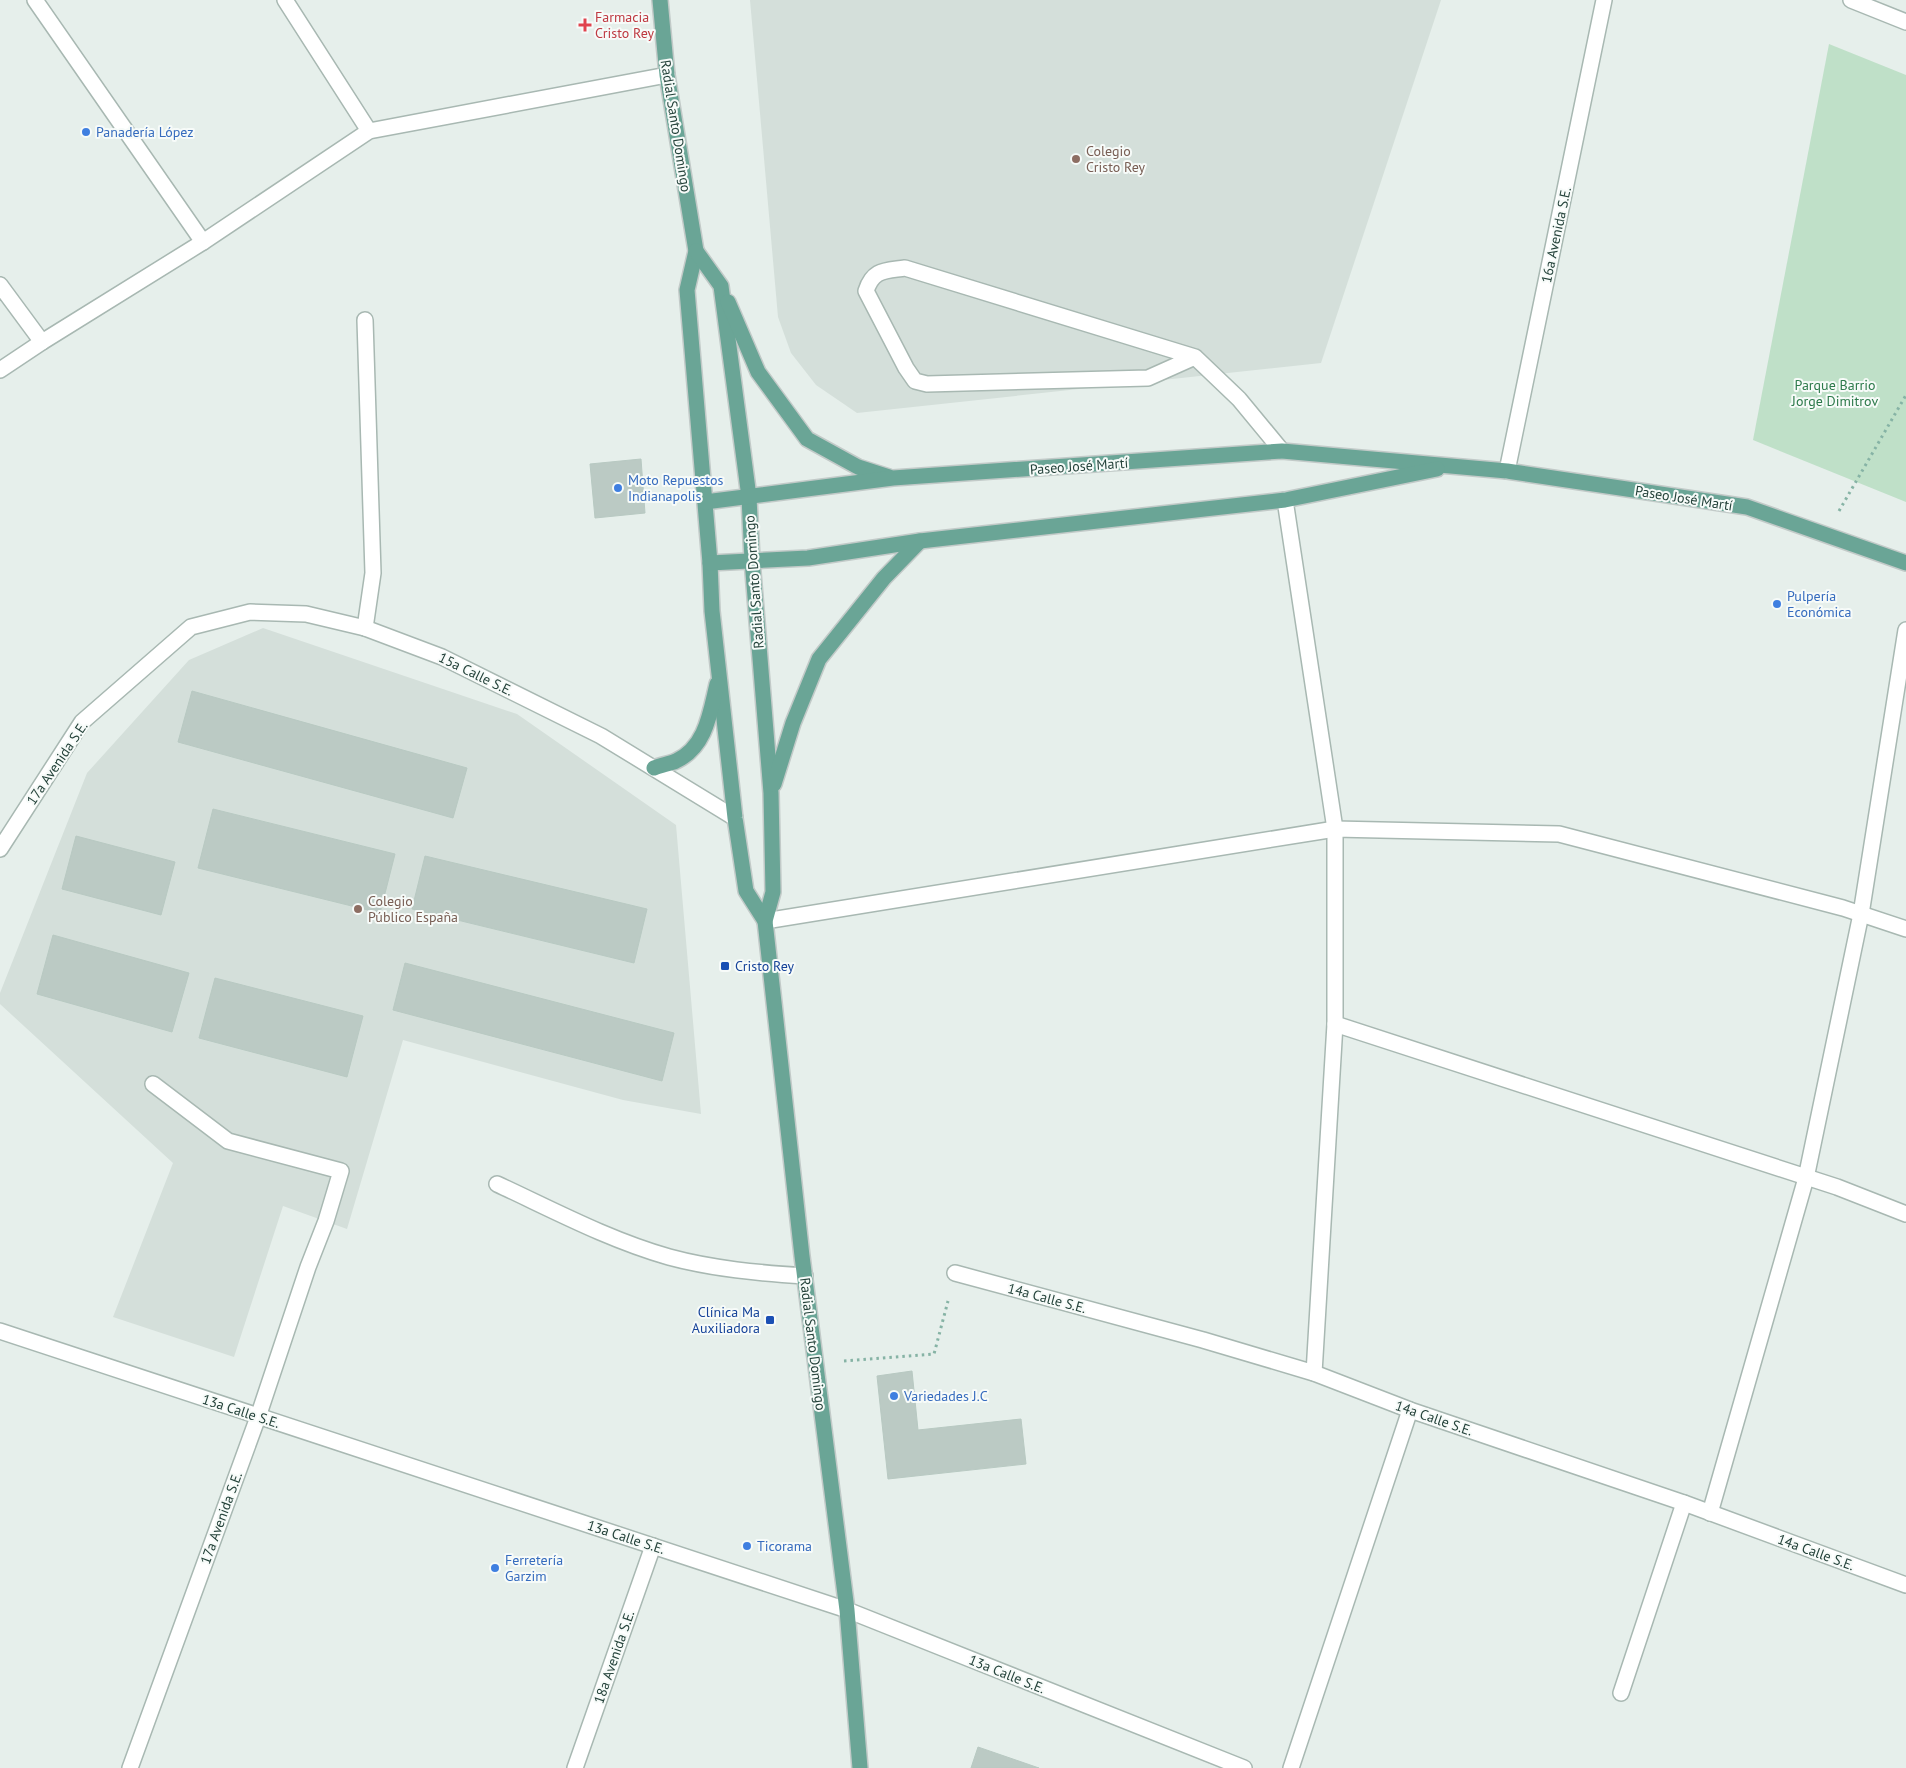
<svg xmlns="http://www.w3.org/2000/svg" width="1906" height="1768" font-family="'PT Sans',sans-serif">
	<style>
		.built { fill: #d4dfda }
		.green { fill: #bfe0c8 }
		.building { fill: #bbcac4; stroke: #b8c9c2 }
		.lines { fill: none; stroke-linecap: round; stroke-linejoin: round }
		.minor-casing { stroke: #a8b8b2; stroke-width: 18 }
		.major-casing { stroke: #c2cac8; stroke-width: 18 }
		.path { stroke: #86b3a5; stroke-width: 3; stroke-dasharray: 2.5 4; stroke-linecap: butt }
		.minor { stroke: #fff; stroke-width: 15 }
		.major { stroke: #6aa596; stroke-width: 15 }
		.health-dot { fill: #e0444e; stroke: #f7fbf9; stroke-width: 2 }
		.shop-dot { fill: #3f7fe0; stroke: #f7fbf9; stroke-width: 2 }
		.education-dot { fill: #8d6e63; stroke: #f7fbf9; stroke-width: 2 }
		.transit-dot { fill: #1a4fb4; stroke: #f7fbf9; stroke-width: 2 }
		.labels { text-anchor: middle; stroke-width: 4; stroke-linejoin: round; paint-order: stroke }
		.health-label { font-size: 14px; fill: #be3a42; stroke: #f7fbf9; text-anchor: start }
		.street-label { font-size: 14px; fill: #24423a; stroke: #f7fbf9 }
		.shop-label { font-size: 14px; fill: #366cbe; stroke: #f7fbf9; text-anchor: start }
		.education-label { font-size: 14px; fill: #785e54; stroke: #f7fbf9; text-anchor: start }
		.park-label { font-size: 14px; fill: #2d7a4b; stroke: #f7fbf9 }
		.transit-label { font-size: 14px; fill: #164399; stroke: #f7fbf9; text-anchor: start }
	</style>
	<rect width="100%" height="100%" fill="#e6efeb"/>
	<g class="built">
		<path d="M 750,0 L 1441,0 L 1321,363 L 857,413 L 816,385 L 791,353 L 778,317 Z"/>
		<path d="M 263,628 L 517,714 L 676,825 L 701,1114 L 623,1100 L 403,1040 L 347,1229 L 283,1206 L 234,1357 L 113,1317 L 173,1163 L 0,1004 L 0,993 L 87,773 L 189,660 Z"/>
	</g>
	<path class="green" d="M 1829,44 L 1906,75 L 1906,502 L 1753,440 Z"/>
	<g class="building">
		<path d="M 641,459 L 645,513 L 595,518 L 590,464 Z"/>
		<path d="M 192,691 L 467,768 L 453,818 L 178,742 Z"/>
		<path d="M 213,809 L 395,854 L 380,913 L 198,868 Z"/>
		<path d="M 76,836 L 175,862 L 161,915 L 62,889 Z"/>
		<path d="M 425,856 L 647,909 L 634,963 L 412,909 Z"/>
		<path d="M 53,935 L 189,973 L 172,1032 L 37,994 Z"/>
		<path d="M 405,963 L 674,1033 L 662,1081 L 393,1010 Z"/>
		<path d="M 215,978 L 363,1016 L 347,1077 L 199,1038 Z"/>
		<path d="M 912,1371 L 918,1430 L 1021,1419 L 1026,1464 L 888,1479 L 877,1376 Z"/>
		<path d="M 978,1747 L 1039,1768 L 971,1768 Z"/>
	</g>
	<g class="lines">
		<g class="minor-casing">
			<g id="minor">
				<path d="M 35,0 L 203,242"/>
				<path d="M 285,0 L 369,131"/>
				<path d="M 1851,0 L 1906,22"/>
				<path d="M 0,285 L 42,342"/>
				<path d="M 1195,357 L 1148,378 L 927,384 L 915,381 L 906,368 L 866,291 C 873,269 885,271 905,268 L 1195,357 L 1239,399 L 1282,451"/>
				<path d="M 0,370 L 42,342 L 203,242 L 369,131 L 667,75"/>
				<path d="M 1507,471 L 1604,0"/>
				<path d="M 1285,500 L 1335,829 L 1335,1024 L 1314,1373"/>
				<path d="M 365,628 L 373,573 L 365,320"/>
				<path d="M 0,849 L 82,722 L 191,627 L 250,612 L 306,614 L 365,628 L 442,657 L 601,736 L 735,818"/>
				<path d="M 765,921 L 1335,829 L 1559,834 L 1843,908 L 1906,929"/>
				<path d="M 1335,1024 L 1837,1187 L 1906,1214"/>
				<path d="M 497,1184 C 553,1210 609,1240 669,1257 C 713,1269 759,1273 805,1276"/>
				<path d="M 955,1273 L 1203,1340 L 1314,1373 L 1410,1410 L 1684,1503 L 1906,1585"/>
				<path d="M 0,1331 L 847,1610 L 1244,1768"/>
				<path d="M 1710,1513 L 1806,1178 L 1861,914 L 1906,630"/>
				<path d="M 1621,1693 L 1684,1503"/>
				<path d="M 130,1768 L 258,1417 L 308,1267 L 326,1221 L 341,1171 L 228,1141 L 153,1084"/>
				<path d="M 575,1768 L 653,1546"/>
				<path d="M 1291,1768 L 1410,1410"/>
			</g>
		</g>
		<g class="major-casing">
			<g id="major">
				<path d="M 660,0 L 667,75 L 696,251 L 687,290 L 710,563 L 712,611 L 735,818 L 746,891 L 765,921"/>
				<path d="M 696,251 L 721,286 L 749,497 L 752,560 L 771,793 L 773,892 L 765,921 L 802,1256 L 847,1610 L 860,1768"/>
				<path d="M 728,302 L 758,372 L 807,439 L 858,467 L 889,477"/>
				<path d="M 705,502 L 893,478 L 1282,451 L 1507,471 L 1747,507 L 1906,563"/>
				<path d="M 710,563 L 808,558 L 920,541 L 1285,500 L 1437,469"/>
				<path d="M 654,768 C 661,765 669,764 676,761 C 706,747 710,713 717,684"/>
				<path d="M 774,784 L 793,723 L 819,659 L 884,578 L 920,541"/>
			</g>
		</g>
		<g class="path">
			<path d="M 1839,511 L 1906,395"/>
			<path d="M 844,1361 L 934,1354 L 948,1301"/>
		</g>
		<use href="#minor" class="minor"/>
		<use href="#major" class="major"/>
	</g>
	<path class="health-dot" d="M582.5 17.5h5v5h5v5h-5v5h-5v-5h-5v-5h5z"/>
	<g class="shop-dot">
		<circle cx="86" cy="132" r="5"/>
		<circle cx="618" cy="488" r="5"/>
		<circle cx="1777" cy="604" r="5"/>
		<circle cx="894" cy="1396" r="5"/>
		<circle cx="747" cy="1546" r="5"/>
		<circle cx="495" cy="1568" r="5"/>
	</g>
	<g class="education-dot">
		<circle cx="1076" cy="159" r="5"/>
		<circle cx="358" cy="909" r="5"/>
	</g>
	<g class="transit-dot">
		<rect x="720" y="961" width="10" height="10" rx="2.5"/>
		<rect x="765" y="1315" width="10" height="10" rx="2.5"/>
	</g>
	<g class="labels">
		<g class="health-label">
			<text x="595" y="22">Farmacia<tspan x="595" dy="16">Cristo Rey</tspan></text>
		</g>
		<g class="street-label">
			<text transform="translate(676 126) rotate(81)" y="5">Radial Santo Domingo</text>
			<text transform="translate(1556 235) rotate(-78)" y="5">16a Avenida S.E.</text>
			<text transform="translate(1079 466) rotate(-4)" y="5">Paseo José Martí</text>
			<text transform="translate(1684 498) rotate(9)" y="5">Paseo José Martí</text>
			<text transform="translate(754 582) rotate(-94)" y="5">Radial Santo Domingo</text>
			<text transform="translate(476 674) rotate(26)" y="5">15a Calle S.E.</text>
			<text transform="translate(57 763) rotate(-56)" y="5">17a Avenida S.E.</text>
			<text transform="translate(1047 1298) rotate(15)" y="5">14a Calle S.E.</text>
			<text transform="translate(813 1344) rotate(83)" y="5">Radial Santo Domingo</text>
			<text transform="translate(241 1411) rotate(18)" y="5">13a Calle S.E.</text>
			<text transform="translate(1434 1418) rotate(19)" y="5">14a Calle S.E.</text>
			<text transform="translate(221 1518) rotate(-70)" y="5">17a Avenida S.E.</text>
			<text transform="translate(626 1537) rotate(18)" y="5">13a Calle S.E.</text>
			<text transform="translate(1816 1552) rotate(20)" y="5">14a Calle S.E.</text>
			<text transform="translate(614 1657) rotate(-71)" y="5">18a Avenida S.E.</text>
			<text transform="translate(1007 1674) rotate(22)" y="5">13a Calle S.E.</text>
		</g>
		<g class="shop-label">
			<text x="96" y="137">Panadería López</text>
			<text x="628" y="485">Moto Repuestos<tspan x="628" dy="16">Indianapolis</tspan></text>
			<text x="1787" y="601">Pulpería<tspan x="1787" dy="16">Económica</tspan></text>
			<text x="904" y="1401">Variedades J.C</text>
			<text x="757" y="1551">Ticorama</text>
			<text x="505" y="1565">Ferretería<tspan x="505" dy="16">Garzim</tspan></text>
		</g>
		<g class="education-label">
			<text x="1086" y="156">Colegio<tspan x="1086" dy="16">Cristo Rey</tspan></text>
			<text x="368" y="906">Colegio<tspan x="368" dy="16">Público España</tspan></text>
		</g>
		<g class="park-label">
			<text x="1835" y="390">Parque Barrio<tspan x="1835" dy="16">Jorge Dimitrov</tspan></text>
		</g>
		<g class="transit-label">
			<text x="735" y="971">Cristo Rey</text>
			<text x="760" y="1317" text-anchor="end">Clínica Ma<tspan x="760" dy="16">Auxiliadora</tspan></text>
		</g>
	</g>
</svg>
